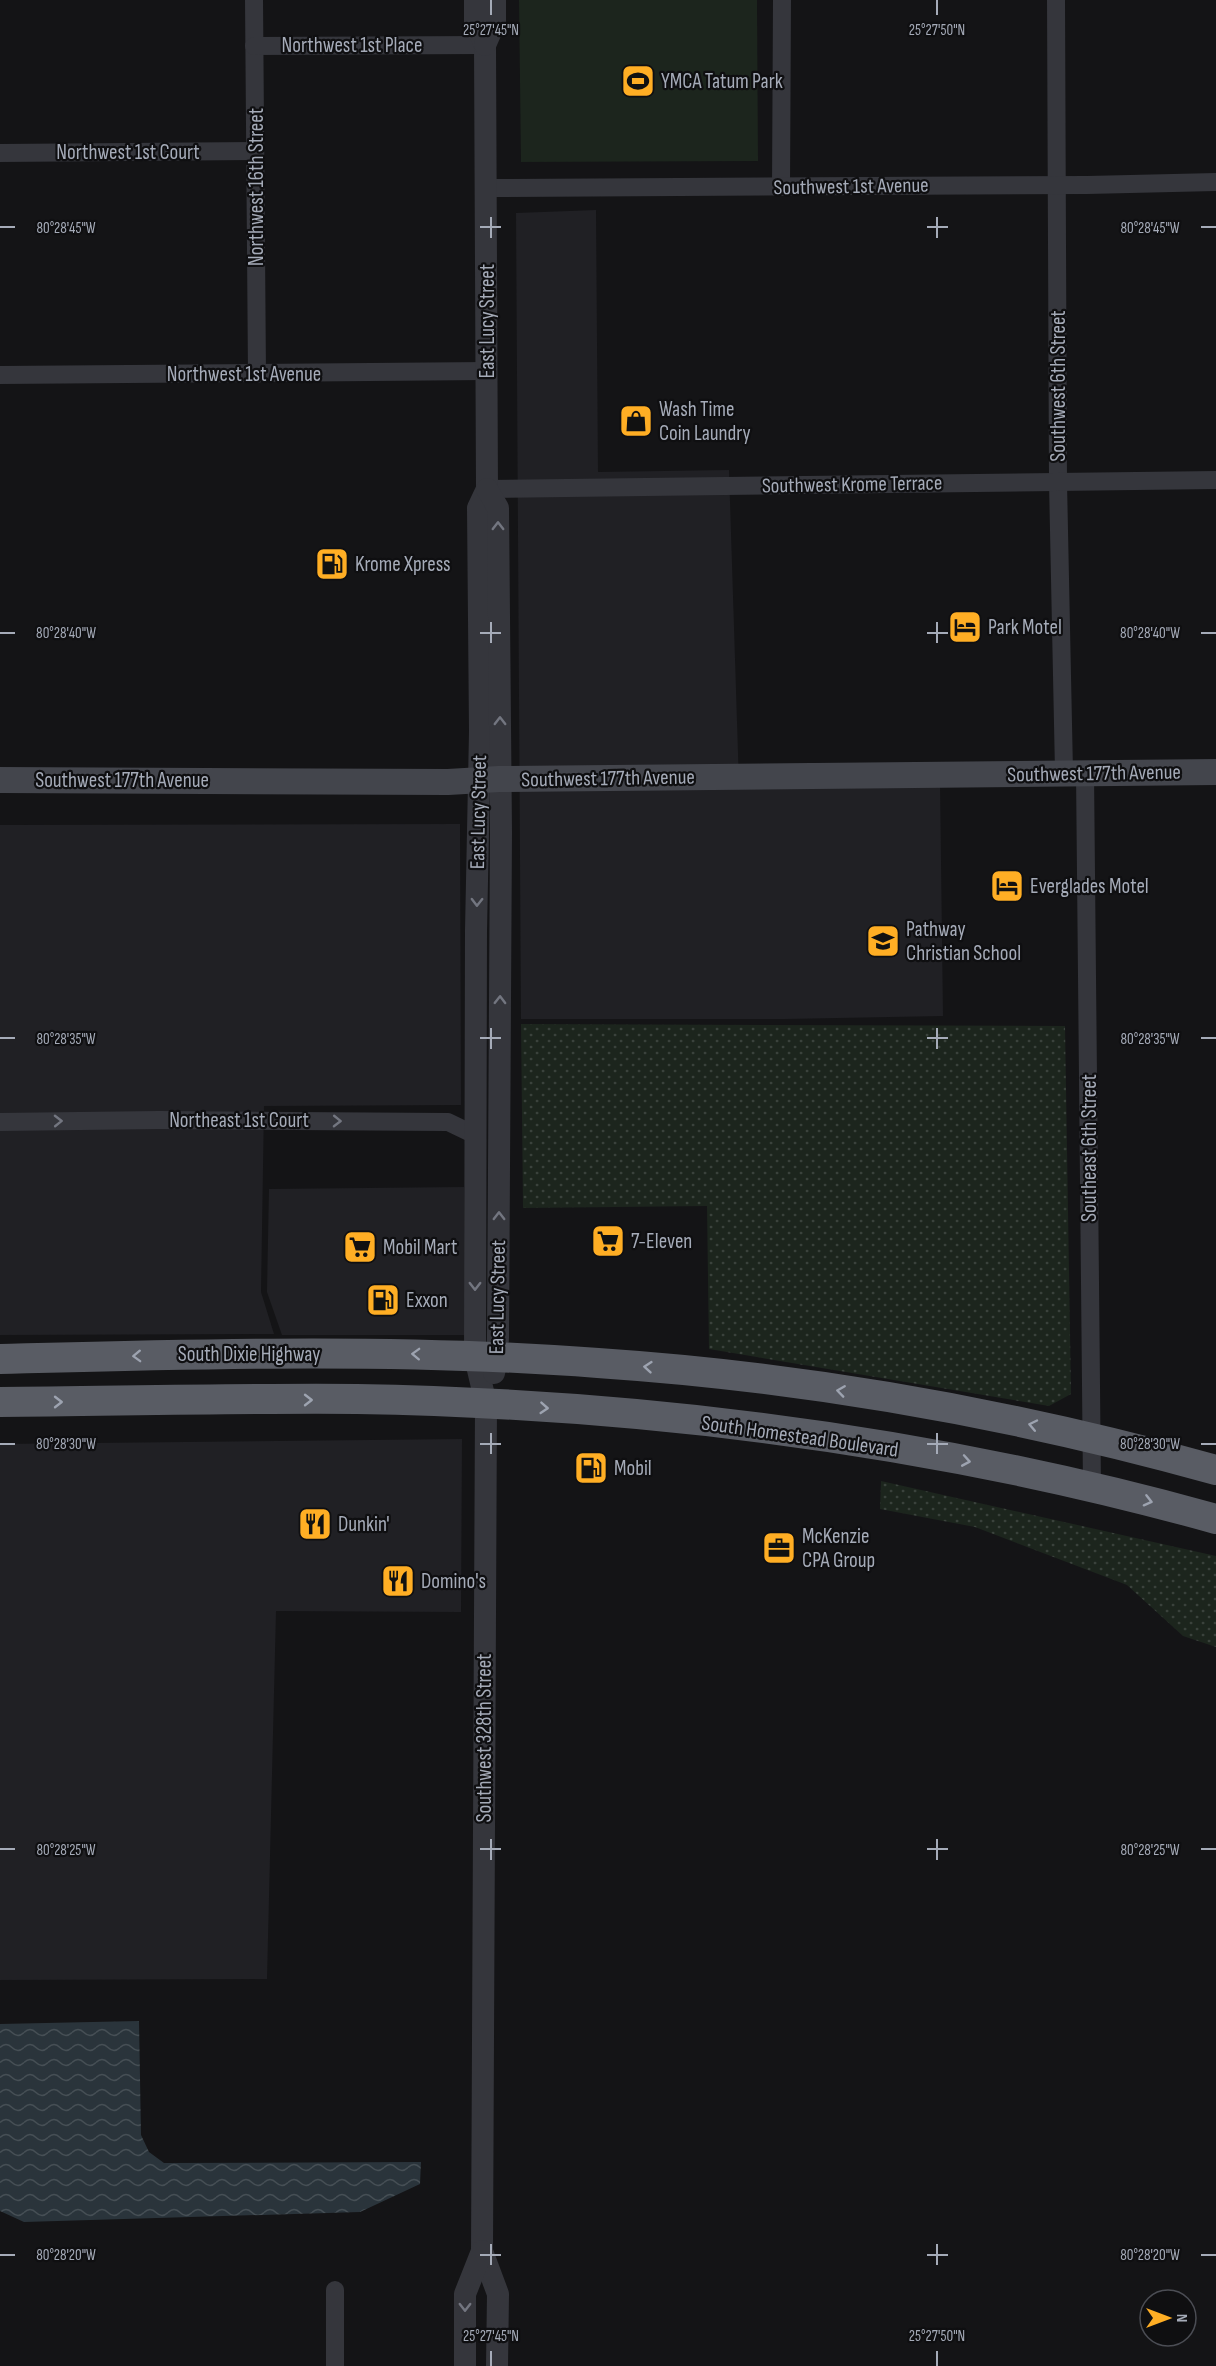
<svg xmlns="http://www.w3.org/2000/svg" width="1216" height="2366" font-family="'Sofia Sans Condensed',sans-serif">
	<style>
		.built { fill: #202024 }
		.grass { fill: url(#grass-dots) }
		.park { fill: #1c251d }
		.water { fill: url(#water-waves) }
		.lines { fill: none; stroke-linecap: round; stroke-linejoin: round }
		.minor { stroke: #35363c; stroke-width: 18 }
		.tertiary { stroke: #35363c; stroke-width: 22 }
		.secondary { stroke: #43454c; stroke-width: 26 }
		.trunk { stroke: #595c64; stroke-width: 30 }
		.oneway { stroke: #737680 }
		.oneway2 { stroke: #9da3b0 }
		.ticks { fill: none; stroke: #a5abb8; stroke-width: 2 }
		.labels { text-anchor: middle; stroke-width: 4.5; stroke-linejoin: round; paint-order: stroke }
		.street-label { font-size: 21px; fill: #a5abb8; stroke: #0f0f11 }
		.poi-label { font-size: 21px; fill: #a5abb8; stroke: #0f0f11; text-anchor: start }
		.ticks-label { font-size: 15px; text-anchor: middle; fill: #a5abb8; stroke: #0f0f11; stroke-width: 4.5; stroke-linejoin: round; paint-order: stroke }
	</style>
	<defs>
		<pattern id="grass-dots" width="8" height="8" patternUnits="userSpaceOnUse" patternTransform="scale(1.5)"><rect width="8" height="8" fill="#1c251d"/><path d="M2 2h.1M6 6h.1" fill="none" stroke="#3a423c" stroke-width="1.8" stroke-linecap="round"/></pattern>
		<pattern id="water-waves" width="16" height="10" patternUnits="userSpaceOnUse" patternTransform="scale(1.5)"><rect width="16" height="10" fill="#2a343b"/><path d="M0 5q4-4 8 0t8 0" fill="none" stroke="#464f55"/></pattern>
	</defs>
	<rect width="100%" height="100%" fill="#141416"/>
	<g class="built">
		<path d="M 596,210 L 598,472 L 729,470 L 739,784 L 940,782 L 943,1016 L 785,1019 L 521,1019 L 516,213 Z"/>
		<path d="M 460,824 L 461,1105 L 264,1106 L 261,1292 L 274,1334 L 0,1335 L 0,825 Z"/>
		<path d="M 464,1187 L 465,1335 L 282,1335 L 267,1292 L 269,1189 Z"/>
		<path d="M 462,1439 L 461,1612 L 276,1611 L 267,1979 L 0,1980 L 0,1444 Z"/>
	</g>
	<g class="grass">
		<path d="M 521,1024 L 1065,1026 L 1071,1394 L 1049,1406 L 709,1349 L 707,1206 L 523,1208 Z"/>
		<path d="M 881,1481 L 1216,1556 L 1216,1647 L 1183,1636 L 1127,1585 L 975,1527 L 880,1509 Z"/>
	</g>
	<path class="park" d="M 519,0 L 757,0 L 758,161 L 521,162 Z"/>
	<path class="water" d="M 139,2021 L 141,2135 L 149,2152 L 164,2163 L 421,2162 L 420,2184 L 360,2212 L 24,2222 L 0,2211 L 0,2024 Z"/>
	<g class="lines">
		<g class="minor">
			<path d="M 254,0 L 257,374"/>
			<path d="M 1056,0 L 1058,482 L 1064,772"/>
			<path d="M 254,46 L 485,45"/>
			<path d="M 0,153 L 255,151"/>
			<path d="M 781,187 L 782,0"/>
			<path d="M 486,188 L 1087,185 L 1216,182"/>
			<path d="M 0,375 L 487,371"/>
			<path d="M 487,489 L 1216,480"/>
			<path d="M 1085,772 L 1092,1487"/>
			<path d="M 0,1122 L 159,1120 L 448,1122 L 475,1135"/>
			<path d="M 335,2290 L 335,2366"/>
		</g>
		<g class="tertiary">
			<path d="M 475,0 L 475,22 L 485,45 L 487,489 L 478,508 L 480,732 L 476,931 L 475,1357 L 486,1404 L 482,2251 L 498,2294 L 497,2366"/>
			<path d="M 485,45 L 495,22 L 495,0"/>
			<path d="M 487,489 L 498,508 L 501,832 L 498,1337 L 497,1359 L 494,1373"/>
			<path d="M 465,2366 L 465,2294 L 482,2251"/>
		</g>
		<path class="secondary" d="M 0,780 L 448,782 L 499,779 L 1216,772"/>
		<g class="trunk">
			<path d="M 0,1359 C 199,1354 399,1348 598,1363 C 806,1377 1015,1414 1216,1470"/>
			<path d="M 0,1402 C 119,1401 238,1398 357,1399 C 646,1404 937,1441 1216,1519"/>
		</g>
	</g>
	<defs><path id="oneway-chevron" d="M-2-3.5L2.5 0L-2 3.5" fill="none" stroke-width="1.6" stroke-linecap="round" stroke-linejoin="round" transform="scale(1.5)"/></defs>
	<g class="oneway">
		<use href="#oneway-chevron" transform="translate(498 526) rotate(-90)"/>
		<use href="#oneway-chevron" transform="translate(500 721) rotate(-90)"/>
		<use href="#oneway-chevron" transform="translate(477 902) rotate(91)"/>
		<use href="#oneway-chevron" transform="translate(500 1000) rotate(-89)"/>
		<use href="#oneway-chevron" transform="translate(58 1121) rotate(-1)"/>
		<use href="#oneway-chevron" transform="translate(337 1121) rotate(1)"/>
		<use href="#oneway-chevron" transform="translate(499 1216) rotate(-90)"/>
		<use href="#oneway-chevron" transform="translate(475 1286) rotate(90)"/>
		<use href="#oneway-chevron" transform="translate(465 2307) rotate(90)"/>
	</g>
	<g class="oneway2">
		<use href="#oneway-chevron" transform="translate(416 1354) rotate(-178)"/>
		<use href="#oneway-chevron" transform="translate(137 1356) rotate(178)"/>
		<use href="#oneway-chevron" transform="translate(648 1367) rotate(-175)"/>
		<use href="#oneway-chevron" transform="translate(841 1391) rotate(-172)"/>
		<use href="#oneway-chevron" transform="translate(308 1400)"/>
		<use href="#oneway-chevron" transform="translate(58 1402)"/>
		<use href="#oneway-chevron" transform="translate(544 1408) rotate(4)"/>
		<use href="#oneway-chevron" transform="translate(1033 1425) rotate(-168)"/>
		<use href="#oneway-chevron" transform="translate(966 1461) rotate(10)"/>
		<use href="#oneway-chevron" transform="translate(1148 1501) rotate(14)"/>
	</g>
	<path class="ticks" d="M 491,0 L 491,15M 937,0 L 937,15M 491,217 L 491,238M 937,217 L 937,238M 0,227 L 15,227M 480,227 L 501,227M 927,227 L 948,227M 1201,227 L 1216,227M 491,622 L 491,643M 937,622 L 937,643M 0,633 L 15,633M 480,633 L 501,633M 927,633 L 948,633M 1201,633 L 1216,633M 491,1028 L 491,1049M 937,1028 L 937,1049M 0,1038 L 15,1038M 480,1038 L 501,1038M 927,1038 L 948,1038M 1201,1038 L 1216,1038M 491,1433 L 491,1454M 937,1433 L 937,1454M 0,1444 L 15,1444M 480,1444 L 501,1444M 927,1444 L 948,1444M 1201,1444 L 1216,1444M 491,1839 L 491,1860M 937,1839 L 937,1860M 0,1849 L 15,1849M 480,1849 L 501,1849M 927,1849 L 948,1849M 1201,1849 L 1216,1849M 491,2244 L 491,2265M 937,2244 L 937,2265M 0,2255 L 15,2255M 480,2255 L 501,2255M 927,2255 L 948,2255M 1201,2255 L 1216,2255M 491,2351 L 491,2366M 937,2351 L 937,2366"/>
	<defs>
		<g id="stadium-square" transform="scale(1.725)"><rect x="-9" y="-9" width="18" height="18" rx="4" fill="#ffae24" stroke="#0f0f11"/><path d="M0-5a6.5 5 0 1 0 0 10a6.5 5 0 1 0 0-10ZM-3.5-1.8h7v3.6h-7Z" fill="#111"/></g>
		<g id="shop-square" transform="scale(1.725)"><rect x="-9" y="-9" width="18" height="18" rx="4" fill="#ffae24" stroke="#0f0f11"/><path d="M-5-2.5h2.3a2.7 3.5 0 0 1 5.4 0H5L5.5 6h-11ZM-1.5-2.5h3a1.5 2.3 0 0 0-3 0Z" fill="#111"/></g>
		<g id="fuel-square" transform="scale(1.725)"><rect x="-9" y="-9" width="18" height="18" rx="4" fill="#ffae24" stroke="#0f0f11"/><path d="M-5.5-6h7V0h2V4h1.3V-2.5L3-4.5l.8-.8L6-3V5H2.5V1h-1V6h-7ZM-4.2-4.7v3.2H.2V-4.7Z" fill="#111"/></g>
		<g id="hotel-square" transform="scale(1.725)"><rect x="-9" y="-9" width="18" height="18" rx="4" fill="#ffae24" stroke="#0f0f11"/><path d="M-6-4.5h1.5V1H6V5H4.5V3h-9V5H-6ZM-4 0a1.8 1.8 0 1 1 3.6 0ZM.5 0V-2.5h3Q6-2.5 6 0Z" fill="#111"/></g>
		<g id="school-square" transform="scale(1.725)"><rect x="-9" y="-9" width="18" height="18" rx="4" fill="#ffae24" stroke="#0f0f11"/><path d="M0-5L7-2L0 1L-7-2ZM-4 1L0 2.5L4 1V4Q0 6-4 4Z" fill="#111"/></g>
		<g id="supermarket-square" transform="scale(1.725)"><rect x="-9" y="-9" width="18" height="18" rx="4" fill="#ffae24" stroke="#0f0f11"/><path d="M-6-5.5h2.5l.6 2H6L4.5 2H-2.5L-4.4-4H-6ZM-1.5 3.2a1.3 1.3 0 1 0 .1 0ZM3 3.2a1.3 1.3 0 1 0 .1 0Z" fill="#111"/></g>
		<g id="restaurant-square" transform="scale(1.725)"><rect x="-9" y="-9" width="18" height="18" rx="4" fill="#ffae24" stroke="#0f0f11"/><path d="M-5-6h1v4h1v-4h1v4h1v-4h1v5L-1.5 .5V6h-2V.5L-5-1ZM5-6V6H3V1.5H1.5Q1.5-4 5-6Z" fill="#111"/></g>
		<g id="office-square" transform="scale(1.725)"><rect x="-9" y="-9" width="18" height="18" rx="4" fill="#ffae24" stroke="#0f0f11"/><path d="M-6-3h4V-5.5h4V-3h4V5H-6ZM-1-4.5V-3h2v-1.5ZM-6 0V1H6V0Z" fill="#111"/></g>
	</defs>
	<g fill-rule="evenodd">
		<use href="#stadium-square" x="638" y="81"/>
		<use href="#shop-square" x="636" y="421"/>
		<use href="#fuel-square" x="332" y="564"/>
		<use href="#hotel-square" x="965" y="627"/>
		<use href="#hotel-square" x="1007" y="886"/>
		<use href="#school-square" x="883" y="941"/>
		<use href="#supermarket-square" x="608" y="1241"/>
		<use href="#supermarket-square" x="360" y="1247"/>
		<use href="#fuel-square" x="383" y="1300"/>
		<use href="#fuel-square" x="591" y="1468"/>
		<use href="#restaurant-square" x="315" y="1524"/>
		<use href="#office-square" x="779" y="1548"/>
		<use href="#restaurant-square" x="398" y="1581"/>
	</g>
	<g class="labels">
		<g class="street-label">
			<text x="352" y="52">Northwest 1st Place</text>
			<text x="128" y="159">Northwest 1st Court</text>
			<text transform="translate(851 186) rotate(-1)" y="7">Southwest 1st Avenue</text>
			<text transform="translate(256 187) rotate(-90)" y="7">Northwest 16th Street</text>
			<text transform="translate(487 321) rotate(-90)" y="7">East Lucy Street</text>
			<text x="244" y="381">Northwest 1st Avenue</text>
			<text transform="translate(1058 386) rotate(-90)" y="7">Southwest 6th Street</text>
			<text transform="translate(852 484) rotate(-1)" y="7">Southwest Krome Terrace</text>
			<text transform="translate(1094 773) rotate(-1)" y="7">Southwest 177th Avenue</text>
			<text transform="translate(608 778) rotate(-1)" y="7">Southwest 177th Avenue</text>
			<text x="122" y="787">Southwest 177th Avenue</text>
			<text transform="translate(478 812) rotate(-89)" y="7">East Lucy Street</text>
			<text x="239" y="1127">Northeast 1st Court</text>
			<text transform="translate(1089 1148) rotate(-90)" y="7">Southeast 6th Street</text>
			<text transform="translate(497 1297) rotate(-89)" y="7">East Lucy Street</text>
			<text x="249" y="1361">South Dixie Highway</text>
			<text transform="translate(800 1436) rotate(8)" y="7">South Homestead Boulevard</text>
			<text transform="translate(484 1738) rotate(-90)" y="7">Southwest 328th Street</text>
		</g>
		<g class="poi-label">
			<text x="661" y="88">YMCA Tatum Park</text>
			<text x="659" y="416">Wash Time<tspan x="659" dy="24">Coin Laundry</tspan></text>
			<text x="355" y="571">Krome Xpress</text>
			<text x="988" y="634">Park Motel</text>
			<text x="1030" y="893">Everglades Motel</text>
			<text x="906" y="936">Pathway<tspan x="906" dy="24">Christian School</tspan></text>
			<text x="631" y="1248">7-Eleven</text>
			<text x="383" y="1254">Mobil Mart</text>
			<text x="406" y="1307">Exxon</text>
			<text x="614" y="1475">Mobil</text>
			<text x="338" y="1531">Dunkin'</text>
			<text x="802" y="1543">McKenzie<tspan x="802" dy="24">CPA Group</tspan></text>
			<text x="421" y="1588">Domino's</text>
		</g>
	</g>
	<g class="ticks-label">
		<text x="491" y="35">25°27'45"N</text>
		<text x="937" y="35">25°27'50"N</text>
		<text x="1150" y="233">80°28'45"W</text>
		<text x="66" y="233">80°28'45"W</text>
		<text x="66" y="638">80°28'40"W</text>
		<text x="1150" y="638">80°28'40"W</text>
		<text x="1150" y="1044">80°28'35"W</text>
		<text x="66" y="1044">80°28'35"W</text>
		<text x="1150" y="1449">80°28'30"W</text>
		<text x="66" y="1449">80°28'30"W</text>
		<text x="66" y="1855">80°28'25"W</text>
		<text x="1150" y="1855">80°28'25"W</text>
		<text x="1150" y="2260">80°28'20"W</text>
		<text x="66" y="2260">80°28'20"W</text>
		<text x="491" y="2341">25°27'45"N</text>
		<text x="937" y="2341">25°27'50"N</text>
	</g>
	<g transform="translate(1168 2318) rotate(90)"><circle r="28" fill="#0f0f11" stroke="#4b4d54" stroke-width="1.5"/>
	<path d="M0-4.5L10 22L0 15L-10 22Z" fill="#ffae24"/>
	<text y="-9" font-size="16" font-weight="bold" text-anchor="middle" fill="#a5abb8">N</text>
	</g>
</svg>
